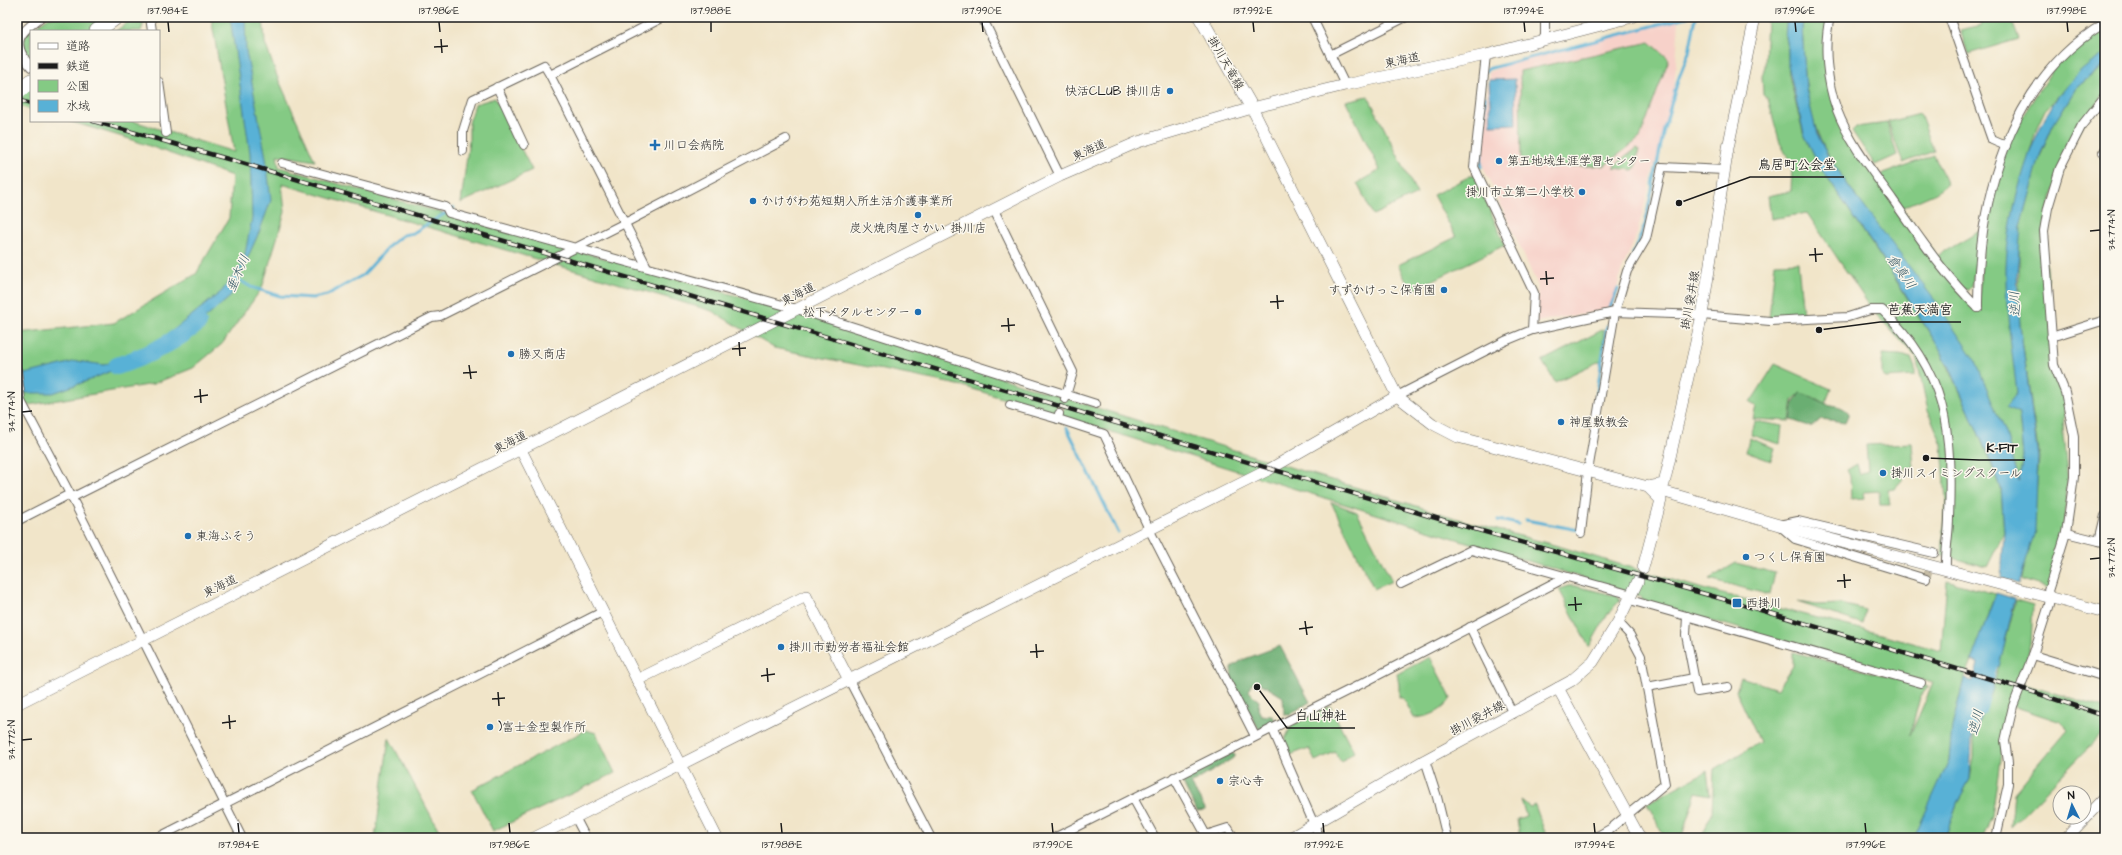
<svg xmlns="http://www.w3.org/2000/svg" width="2122" height="855" font-family="'Architects Daughter','Klee One',sans-serif">
	<style>
		.built { fill: #f7d1c9 }
		.green { fill: #84ca84; stroke: #507350 }
		.forest { fill: #6bae72; stroke: #446547 }
		.water { fill: #58b1d6; stroke: #3a6679 }
		.lines { fill: none; stroke-linecap: round; stroke-linejoin: round }
		.stream { stroke: #58b1d6; stroke-width: 3 }
		.river { stroke: #58b1d6; stroke-width: 18 }
		.street-tunnel { stroke: #c6bda6; stroke-width: 8; stroke-dasharray: 8 4; stroke-linecap: butt }
		.street-casing { stroke: #676259; stroke-width: 10 }
		.secondary-casing { stroke: #676259; stroke-width: 12 }
		.primary-casing { stroke: #676259; stroke-width: 14 }
		.highway-casing { stroke: #676259; stroke-width: 16 }
		.street { stroke: #fff; stroke-width: 8 }
		.secondary { stroke: #fff; stroke-width: 11 }
		.primary { stroke: #fff; stroke-width: 13 }
		.highway { stroke: #fff; stroke-width: 15 }
		.rail-casing { stroke: #1c1c1c; stroke-width: 4.5 }
		.rail { stroke: #fbf7ec; stroke-width: 3; stroke-dasharray: 9; stroke-linecap: butt }
		.ticks { fill: none; stroke: #1c1c1c; stroke-width: 1.5 }
		.poi-dot { fill: #1f6fb2; stroke: #fbf7ec; stroke-width: 1.5 }
		.labels { text-anchor: middle; stroke-width: 3; stroke-linejoin: round; paint-order: stroke }
		.street-label { font-size: 12px; fill: #1c1c1c; stroke: #fbf7ec }
		.poi-label { font-size: 12px; fill: #1c1c1c; stroke: #fbf7ec; text-anchor: start }
		.water-label { font-size: 13px; font-style: italic; fill: #345866; stroke: #fbf7ec }
		.leader { fill: none; stroke: #1c1c1c; stroke-width: 1.5 }
		.callout-dot { fill: #1c1c1c; stroke: #fbf7ec; stroke-width: 1.5 }
		.callout-label { font-size: 13px; text-anchor: middle; font-weight: bold; fill: #1c1c1c; stroke: #fbf7ec; stroke-width: 3; stroke-linejoin: round; paint-order: stroke }
		.neatline { fill: none; stroke: #1c1c1c; stroke-width: 1.5 }
		.ticks-label { font-size: 10px; text-anchor: middle; fill: #1c1c1c }
	</style>
	<rect width="100%" height="100%" fill="#fbf7ec"/>
	<filter id="ink" filterUnits="userSpaceOnUse"><feTurbulence type="fractalNoise" baseFrequency=".025" numOctaves="2"/><feDisplacementMap in="SourceGraphic" scale="8" xChannelSelector="R" yChannelSelector="G"/><feConvolveMatrix kernelMatrix="1 2 1 2 8 2 1 2 1" color-interpolation-filters="sRGB"/></filter>
	<filter id="wash" filterUnits="userSpaceOnUse"><feTurbulence type="fractalNoise" baseFrequency=".012" numOctaves="4" result="noise"/><feDisplacementMap in="SourceGraphic" scale="16" xChannelSelector="R" yChannelSelector="G"/><feGaussianBlur stdDeviation="0.9" result="paint"/><feColorMatrix in="noise" values="0 0 0 0 0 0 0 0 0 0 0 0 0 0 0 0 0 1.4 0 .05"/><feComposite in="paint" operator="in"/></filter>
	<g filter="url(#wash)">
		<rect width="100%" height="100%" fill="#f1e5c9"/>
		<path class="built" d="M 1679,21 L 1674,89 L 1637,234 L 1621,272 L 1612,309 L 1536,322 L 1538,286 L 1482,164 L 1489,72 L 1522,59 Z"/>
		<g class="green">
			<path d="M 49,17 L 107,17 L 88,31 L 31,31 L 31,57 L 24,49 L 25,34 Z"/>
			<path d="M 135,17 L 143,17 L 144,22 L 141,31 L 116,31 Z"/>
			<path d="M 211,17 L 263,17 L 265,43 L 277,76 L 315,161 L 277,155 L 279,167 L 703,286 L 861,332 L 1032,388 L 1475,524 L 1558,546 L 1703,589 L 1888,636 L 1941,651 L 1947,581 L 1995,594 L 1972,661 L 1964,679 L 1954,720 L 1949,760 L 1922,838 L 1700,838 L 1712,813 L 1714,769 L 1760,742 L 1736,691 L 1741,677 L 1777,689 L 1793,666 L 1793,652 L 1928,687 L 1920,697 L 1910,736 L 1933,683 L 1895,674 L 1642,600 L 1641,596 L 963,386 L 774,348 L 712,311 L 282,184 L 285,212 L 262,288 L 222,344 L 193,368 L 153,384 L 17,407 L 17,333 L 114,323 L 196,274 L 229,218 L 232,176 L 133,140 L 69,121 L 133,121 L 234,152 Z"/>
			<path d="M 1767,17 L 1787,17 L 1785,37 L 1788,51 L 1789,75 L 1803,132 L 1820,167 L 1892,274 L 1941,351 L 1972,418 L 2001,488 L 2004,533 L 1987,567 L 1942,555 L 1946,501 L 1942,444 L 1928,411 L 1916,357 L 1873,311 L 1807,213 L 1771,219 L 1768,196 L 1791,191 L 1792,165 L 1780,143 L 1768,100 L 1763,95 L 1762,76 L 1765,66 Z"/>
			<path d="M 1804,17 L 1830,17 L 1829,66 L 1837,110 L 1852,143 L 1937,256 L 1980,231 L 1972,286 L 1968,290 L 1960,288 L 1978,307 L 1985,220 L 2009,137 L 2060,58 L 2105,23 L 2105,55 L 2084,70 L 2045,110 L 2037,127 L 2014,208 L 2019,413 L 2023,456 L 2019,482 L 2007,438 L 1853,192 C 1840,173 1825,154 1817,131 C 1804,98 1804,61 1802,27 Z"/>
			<path d="M 1982,17 L 2010,17 L 2019,39 L 1968,54 L 1960,30 L 1982,25 L 1980,18 Z"/>
			<path d="M 1650,42 L 1669,59 L 1640,138 L 1604,166 L 1521,166 L 1520,71 Z"/>
			<path d="M 2105,65 L 2105,91 L 2083,123 L 2063,159 L 2043,230 L 2054,365 L 2065,392 L 2063,436 L 2068,481 L 2063,529 L 2049,588 L 2022,580 L 2022,578 L 2033,528 L 2039,458 L 2019,318 L 2019,235 L 2038,162 L 2053,125 L 2076,88 Z"/>
			<path d="M 31,87 L 31,110 L 17,105 L 17,91 Z"/>
			<path d="M 1368,96 L 1417,194 L 1373,215 L 1357,183 L 1380,170 L 1346,101 Z"/>
			<path d="M 495,98 L 532,170 L 461,203 L 469,140 L 469,123 L 475,104 Z"/>
			<path d="M 1920,114 L 1934,151 L 1903,163 L 1888,122 Z"/>
			<path d="M 1887,123 L 1897,155 L 1875,165 L 1852,131 L 1856,127 Z"/>
			<path d="M 1637,148 L 1639,149 L 1636,167 L 1633,170 L 1614,168 L 1615,165 Z"/>
			<path d="M 1934,155 L 1947,184 L 1936,193 L 1901,208 L 1880,175 Z"/>
			<path d="M 1474,174 L 1505,245 L 1411,291 L 1398,265 L 1456,237 L 1433,195 Z"/>
			<path d="M 1798,262 L 1803,316 L 1769,318 L 1775,263 Z"/>
			<path d="M 1604,329 L 1602,360 L 1555,382 L 1542,361 Z"/>
			<path d="M 1882,354 L 1900,355 L 1911,358 L 1915,368 L 1915,376 L 1886,378 L 1882,375 Z"/>
			<path d="M 1775,364 L 1831,389 L 1825,404 L 1813,397 L 1800,393 L 1793,400 L 1790,421 L 1753,419 L 1756,406 L 1750,403 Z"/>
			<path d="M 1755,421 L 1782,426 L 1780,444 L 1751,435 Z"/>
			<path d="M 1749,438 L 1775,448 L 1771,461 L 1746,452 Z"/>
			<path d="M 1912,443 L 1914,468 L 1903,468 L 1903,479 L 1894,489 L 1888,490 L 1890,505 L 1880,505 L 1879,491 L 1864,492 L 1865,498 L 1851,499 L 1850,476 L 1847,470 L 1857,464 L 1860,475 L 1868,471 L 1866,445 Z"/>
			<path d="M 1331,502 L 1357,512 L 1392,581 L 1374,589 Z"/>
			<path d="M 1736,563 L 1775,573 L 1770,595 L 1709,579 Z"/>
			<path d="M 1568,586 L 1575,586 L 1617,596 L 1620,600 L 1607,615 L 1589,647 L 1559,589 Z"/>
			<path d="M 2016,600 L 2033,605 L 2031,645 L 2019,683 L 2105,708 L 2105,734 L 2102,734 L 2011,827 L 2014,793 L 2068,729 L 2061,722 L 2013,706 L 2005,723 L 1992,817 L 1982,838 L 1945,838 L 1958,801 L 1970,779 L 1974,757 L 1974,726 L 1991,695 Z"/>
			<path d="M 1797,602 L 1817,605 L 1841,604 L 1866,610 L 1863,624 Z"/>
			<path d="M 1430,657 L 1451,698 C 1444,711 1429,717 1414,718 L 1404,699 L 1399,697 L 1399,685 L 1397,674 Z"/>
			<path d="M 1330,706 L 1354,752 L 1341,762 L 1335,752 L 1315,761 L 1309,748 L 1290,755 L 1284,741 L 1292,725 Z"/>
			<path d="M 586,730 L 596,733 L 615,773 L 493,831 L 472,790 Z"/>
			<path d="M 389,738 L 443,838 L 375,838 Z"/>
			<path d="M 1707,771 L 1710,795 L 1696,792 L 1682,836 L 1687,838 L 1665,838 L 1647,803 Z"/>
			<path d="M 1521,800 L 1530,807 L 1535,805 L 1547,838 L 1520,838 L 1517,819 L 1526,816 Z"/>
		</g>
		<g class="forest">
			<path d="M 1800,393 C 1810,395 1815,400 1823,403 C 1833,406 1842,405 1849,413 L 1845,422 L 1821,419 L 1812,427 L 1791,420 L 1794,402 Z"/>
			<path d="M 1280,646 L 1310,702 L 1290,714 L 1284,714 L 1283,697 L 1260,683 L 1251,684 L 1249,691 L 1259,701 L 1258,709 L 1261,715 L 1272,716 L 1276,721 L 1260,731 L 1232,682 L 1231,668 L 1242,660 Z"/>
			<path d="M 1232,753 L 1235,755 L 1235,757 L 1191,784 L 1206,810 L 1197,811 L 1181,779 Z"/>
		</g>
		<g class="water">
			<path d="M 230,17 L 245,17 L 246,51 L 266,158 L 271,200 L 260,230 L 230,297 L 188,333 L 141,358 L 90,380 L 53,393 L 17,393 L 17,376 L 77,361 L 104,365 L 157,343 L 221,292 L 243,264 L 252,218 L 250,153 Z"/>
			<path d="M 1787,17 L 1804,17 L 1802,27 L 1806,89 L 1817,134 L 1829,158 L 1853,192 L 1936,302 L 1976,362 L 2007,438 L 2019,481 L 2023,456 L 2019,413 L 2006,407 L 2017,393 C 2012,351 2005,309 2006,266 C 2008,212 2032,119 2072,80 C 2081,70 2093,61 2105,54 L 2105,64 L 2076,88 L 2053,125 L 2041,153 L 2021,227 L 2017,274 L 2020,325 L 2038,457 L 2035,531 L 2019,584 L 2001,578 L 2004,533 L 2001,488 L 1991,462 L 1950,368 L 1941,351 L 1898,282 L 1820,167 L 1804,134 L 1788,65 L 1788,51 L 1785,37 Z"/>
			<path d="M 1515,79 L 1516,124 L 1491,125 L 1489,80 Z"/>
			<path d="M 1996,593 L 2015,599 L 1999,667 L 1986,665 L 1980,682 L 1994,686 L 1972,737 L 1970,779 L 1957,803 L 1945,838 L 1914,838 L 1949,760 L 1952,727 L 1964,679 L 1973,681 L 1978,663 L 1971,661 Z"/>
		</g>
		<g class="lines">
			<g class="stream">
				<path d="M 1487,71 L 1487,69 L 1687,17"/>
				<path d="M 1481,167 L 1485,97"/>
				<path d="M 1633,254 L 1645,225 L 1664,129 L 1678,80 L 1689,52 L 1696,17"/>
				<path d="M 236,278 L 251,287 L 280,296 L 313,298 L 327,295 L 363,275 L 391,244 L 403,235 L 413,233 L 454,208"/>
				<path d="M 1610,308 L 1618,289"/>
				<path d="M 1594,413 L 1607,326"/>
				<path d="M 1067,428 L 1118,532"/>
				<path d="M 1498,520 L 1518,524"/>
				<path d="M 1526,520 L 1579,530 L 1579,528"/>
			</g>
			<g class="river">
				<path d="M 117,366 C 147,356 173,343 198,323"/>
				<path d="M 1978,707 L 1994,642"/>
			</g>
		</g>
	</g>
	<g filter="url(#ink)">
		<g class="lines">
			<g class="street-tunnel">
				<path d="M 1059,414 L 1065,399"/>
				<path d="M 1926,579 L 1934,553"/>
			</g>
			<g class="street-casing">
				<g id="street">
					<path d="M 150,17 L 152,31"/>
					<path d="M 982,17 L 1060,176"/>
					<path d="M 1312,17 L 1345,85"/>
					<path d="M 1830,17 C 1823,45 1827,83 1837,110 C 1850,144 1873,172 1893,200 C 1920,238 1945,276 1978,308"/>
					<path d="M 1949,17 L 1992,140 L 2006,146"/>
					<path d="M 1545,39 L 1545,17"/>
					<path d="M 1330,55 L 1406,17"/>
					<path d="M 1486,55 L 1474,167 L 1534,293 L 1532,330"/>
					<path d="M 31,67 C 10,42 19,34 41,17"/>
					<path d="M 159,82 L 166,133"/>
					<path d="M 497,87 L 524,145"/>
					<path d="M 2105,150 L 2103,153 L 2105,154"/>
					<path d="M 463,151 L 463,131 L 473,99 L 544,65 L 550,75"/>
					<path d="M 282,163 L 446,207 L 449,213 L 797,309 L 1096,404"/>
					<path d="M 994,210 L 1073,372 L 1065,399"/>
					<path d="M 647,267 L 550,75 L 664,17"/>
					<path d="M 1978,308 C 1977,203 2008,80 2105,23"/>
					<path d="M 2051,337 L 2105,320"/>
					<path d="M 17,370 L 21,401 L 70,494 L 242,838"/>
					<path d="M 1397,396 L 1505,341 L 1532,330 L 1615,312 L 1702,315 L 1770,321 L 1848,317 L 1870,310 L 1882,310 C 1948,371 1952,432 1949,518 C 1949,535 1945,552 1946,569"/>
					<path d="M 1010,405 L 1058,419"/>
					<path d="M 1059,414 L 1058,419 L 1104,434 L 1149,529 L 1255,736"/>
					<path d="M 71,498 L 432,317 L 440,316 L 625,223 L 786,139"/>
					<path d="M 2105,516 L 2099,541 L 2105,543"/>
					<path d="M 17,521 L 70,494"/>
					<path d="M 1581,533 L 1588,471 L 1615,312 L 1627,271 L 1646,239 L 1662,167 L 1724,170"/>
					<path d="M 2066,533 L 2099,541"/>
					<path d="M 1926,579 L 1795,539 L 1779,525 L 1798,521 L 1934,553"/>
					<path d="M 1401,584 L 1471,550 L 1632,595"/>
					<path d="M 1630,600 L 1921,683"/>
					<path d="M 1687,616 L 1686,635 L 1697,692 L 1728,687"/>
					<path d="M 1470,627 L 1513,714"/>
					<path d="M 2033,655 L 2105,677"/>
					<path d="M 849,680 L 931,838"/>
					<path d="M 1647,687 L 1694,678"/>
					<path d="M 1272,728 L 1320,838"/>
					<path d="M 1425,760 L 1437,797 L 1447,838"/>
					<path d="M 1174,777 L 1206,835 L 1228,828 L 1234,838"/>
					<path d="M 1133,798 L 1155,838"/>
					<path d="M 575,817 L 586,838"/>
					<path d="M 157,838 L 602,612"/>
					<path d="M 1054,838 L 1363,683 L 1565,578"/>
					<path d="M 1594,838 L 1610,829 L 1665,784 L 1641,656 L 1630,635 L 1618,622"/>
					<path d="M 1996,838 L 2008,784 L 2008,762 L 2005,741 L 2013,706 L 2033,655 L 2049,605 L 2050,597 L 2048,591 L 2066,533 L 2074,477 L 2074,436 L 2065,392 L 2054,365 L 2044,231 L 2048,208 L 2060,168 L 2082,125 L 2105,96"/>
				</g>
			</g>
			<g class="secondary-casing">
				<g id="secondary">
					<path d="M 1252,108 L 1397,396 L 1433,424 L 1458,437 L 1648,487 L 1800,531 L 2105,612"/>
					<path d="M 521,450 L 717,838"/>
					<path d="M 1643,568 L 1661,500 L 1648,487 L 1664,484 L 1702,315 L 1728,148 L 1755,17"/>
					<path d="M 637,680 L 806,596 L 849,680"/>
					<path d="M 1558,688 L 1640,838"/>
					<path d="M 17,704 L 1060,176 L 1138,142 L 1252,108 L 1345,85 L 1486,55 L 1632,17"/>
					<path d="M 534,838 L 1270,469 L 1397,396"/>
					<path d="M 1290,838 L 1425,760 L 1571,681 L 1593,662 L 1618,622 L 1638,581"/>
					<path d="M 2066,838 L 2105,797"/>
				</g>
			</g>
			<g class="primary-casing">
				<path id="primary" d="M 1200,17 L 1252,108"/>
			</g>
			<g class="highway-casing">
				<g id="highway">
					<path d="M 97,31 L 116,17"/>
					<path d="M 17,92 L 31,81"/>
				</g>
			</g>
			<use href="#street" class="street"/>
			<use href="#secondary" class="secondary"/>
			<use href="#primary" class="primary"/>
			<use href="#highway" class="highway"/>
			<g class="rail-casing">
				<g id="rail">
					<path d="M 17,100 L 31,104"/>
					<path d="M 93,121 L 242,163 L 1446,521 L 1737,603 L 2027,690 L 2105,716"/>
				</g>
			</g>
			<use href="#rail" class="rail"/>
		</g>
	</g>
	<path class="ticks" d="M 168,22 L 169,32M 439,22 L 440,32M 711,22 L 711,32M 982,22 L 983,32M 1253,22 L 1254,32M 1524,22 L 1525,32M 1795,22 L 1796,32M 2067,22 L 2068,32M 441,39 L 442,53M 434,47 L 448,46M 2090,231 L 2100,230M 1815,248 L 1816,262M 1809,255 L 1823,254M 1546,271 L 1547,285M 1540,279 L 1554,278M 1277,295 L 1278,309M 1270,302 L 1284,301M 1008,318 L 1009,332M 1001,326 L 1015,325M 739,342 L 740,356M 732,349 L 746,348M 469,365 L 471,379M 463,373 L 477,372M 200,389 L 201,403M 194,397 L 208,395M 22,412 L 32,411M 2090,559 L 2100,558M 1844,574 L 1845,588M 1837,581 L 1851,580M 1575,597 L 1576,611M 1568,605 L 1582,604M 1305,621 L 1307,635M 1299,629 L 1313,627M 1036,644 L 1037,658M 1030,652 L 1044,651M 767,668 L 768,682M 761,676 L 775,674M 498,692 L 499,706M 492,699 L 505,698M 229,715 L 230,729M 222,723 L 236,721M 22,740 L 32,739M 238,823 L 239,833M 509,823 L 510,833M 781,823 L 782,833M 1052,823 L 1053,833M 1323,823 L 1324,833M 1594,823 L 1595,833M 1865,823 L 1866,833"/>
	<g class="poi-dot">
		<circle cx="1170" cy="91" r="4"/>
		<path d="M653 139h4v4h4v4h-4v4h-4v-4h-4v-4h4z"/>
		<circle cx="1499" cy="161" r="4"/>
		<circle cx="1582" cy="192" r="4"/>
		<circle cx="753" cy="201" r="4"/>
		<circle cx="918" cy="215" r="4"/>
		<circle cx="1444" cy="290" r="4"/>
		<circle cx="918" cy="312" r="4"/>
		<circle cx="511" cy="354" r="4"/>
		<circle cx="1561" cy="422" r="4"/>
		<circle cx="1883" cy="473" r="4"/>
		<circle cx="188" cy="536" r="4"/>
		<circle cx="1746" cy="557" r="4"/>
		<rect x="1732" y="598" width="10" height="10" rx="2"/>
		<circle cx="781" cy="647" r="4"/>
		<circle cx="490" cy="727" r="4"/>
		<circle cx="1220" cy="781" r="4"/>
	</g>
	<g class="labels">
		<g class="street-label">
			<text transform="translate(1402 60) rotate(-12)" y="4">東海道</text>
			<text transform="translate(1226 63) rotate(60)" y="4">掛川天竜線</text>
			<text transform="translate(1089 150) rotate(-24)" y="4">東海道</text>
			<text transform="translate(798 294) rotate(-27)" y="4">東海道</text>
			<text transform="translate(1690 300) rotate(-80)" y="4">掛川袋井線</text>
			<text transform="translate(510 442) rotate(-27)" y="4">東海道</text>
			<text transform="translate(220 586) rotate(-26)" y="4">東海道</text>
			<text transform="translate(1477 718) rotate(-28)" y="4">掛川袋井線</text>
		</g>
		<g class="poi-label">
			<text x="1162" y="95" text-anchor="end">快活CLUB 掛川店</text>
			<text x="664" y="149">川口会病院</text>
			<text x="1507" y="165">第五地域生涯学習センター</text>
			<text x="1574" y="196" text-anchor="end">掛川市立第二小学校</text>
			<text x="761" y="205">かけがわ苑短期入所生活介護事業所</text>
			<text x="918" y="232" text-anchor="middle">炭火焼肉屋さかい 掛川店</text>
			<text x="1436" y="294" text-anchor="end">すずかけっこ保育園</text>
			<text x="910" y="316" text-anchor="end">松下メタルセンター</text>
			<text x="519" y="358">勝又商店</text>
			<text x="1569" y="426">神屋敷教会</text>
			<text x="1891" y="477">掛川スイミングスクール</text>
			<text x="196" y="540">東海ふそう</text>
			<text x="1754" y="561">つくし保育園</text>
			<text x="1746" y="607">西掛川</text>
			<text x="789" y="651">掛川市勤労者福祉会館</text>
			<text x="498" y="731">)富士金型製作所</text>
			<text x="1228" y="785">宗心寺</text>
		</g>
		<g class="water-label">
			<text transform="translate(1902 271) rotate(55)" y="5">倉真川</text>
			<text transform="translate(237 273) rotate(-66)" y="5">垂木川</text>
			<text transform="translate(2014 304) rotate(-93)" y="5">逆川</text>
			<text transform="translate(1975 722) rotate(-76)" y="5">逆川</text>
		</g>
	</g>
	<path class="leader" d="M1679 203L1750 177H1844M1819 330L1880 322H1961M1926 458L1979 460H2025M1257 687L1287 728H1355"/>
	<g class="callout-dot">
		<circle cx="1679" cy="203" r="4"/>
		<circle cx="1819" cy="330" r="4"/>
		<circle cx="1926" cy="458" r="4"/>
		<circle cx="1257" cy="687" r="4"/>
	</g>
	<g class="callout-label">
		<text x="1797" y="169">鳥居町公会堂</text>
		<text x="1920" y="314">芭蕉天満宮</text>
		<text x="2002" y="452">K−FIT</text>
		<text x="1321" y="720">白山神社</text>
	</g>
	<rect width="2122" height="855" fill="none" stroke="#fbf7ec" stroke-width="44"/>
	<rect x="30" y="30" width="130" height="92" fill="#fbf7ec" stroke="#a29f99"/>
	<rect x="38" y="43" width="20" height="6" fill="#ffffff" stroke="#a29f99"/>
	<text x="66" y="50" font-size="12" fill="#1c1c1c">道路</text>
	<rect x="38" y="63" width="20" height="6" fill="#1c1c1c" stroke="#a29f99"/>
	<text x="66" y="70" font-size="12" fill="#1c1c1c">鉄道</text>
	<rect x="38" y="80" width="20" height="12" fill="#84ca84" stroke="#a29f99"/>
	<text x="66" y="90" font-size="12" fill="#1c1c1c">公園</text>
	<rect x="38" y="100" width="20" height="12" fill="#58b1d6" stroke="#a29f99"/>
	<text x="66" y="110" font-size="12" fill="#1c1c1c">水域</text>
	<g transform="translate(2072 805) rotate(355)"><circle r="19" fill="#fbf7ec" stroke="#a29f99"/>
	<path d="M0-3L7 15L0 10L-7 15Z" fill="#1f6fb2"/>
	<text y="-6" font-size="11" font-weight="bold" text-anchor="middle" fill="#1c1c1c">N</text>
	</g>
	<rect x="22" y="22" width="2078" height="811" class="neatline"/>
	<g class="ticks-label">
		<text x="168" y="14">137.984°E</text>
		<text x="439" y="14">137.986°E</text>
		<text x="711" y="14">137.988°E</text>
		<text x="982" y="14">137.990°E</text>
		<text x="1253" y="14">137.992°E</text>
		<text x="1524" y="14">137.994°E</text>
		<text x="1795" y="14">137.996°E</text>
		<text x="2067" y="14">137.998°E</text>
		<text transform="translate(2111 230) rotate(-90)" y="4">34.774°N</text>
		<text transform="translate(11 412) rotate(-90)" y="4">34.774°N</text>
		<text transform="translate(2111 558) rotate(-90)" y="4">34.772°N</text>
		<text transform="translate(11 740) rotate(-90)" y="4">34.772°N</text>
		<text x="239" y="848">137.984°E</text>
		<text x="510" y="848">137.986°E</text>
		<text x="782" y="848">137.988°E</text>
		<text x="1053" y="848">137.990°E</text>
		<text x="1324" y="848">137.992°E</text>
		<text x="1595" y="848">137.994°E</text>
		<text x="1866" y="848">137.996°E</text>
	</g>
</svg>
